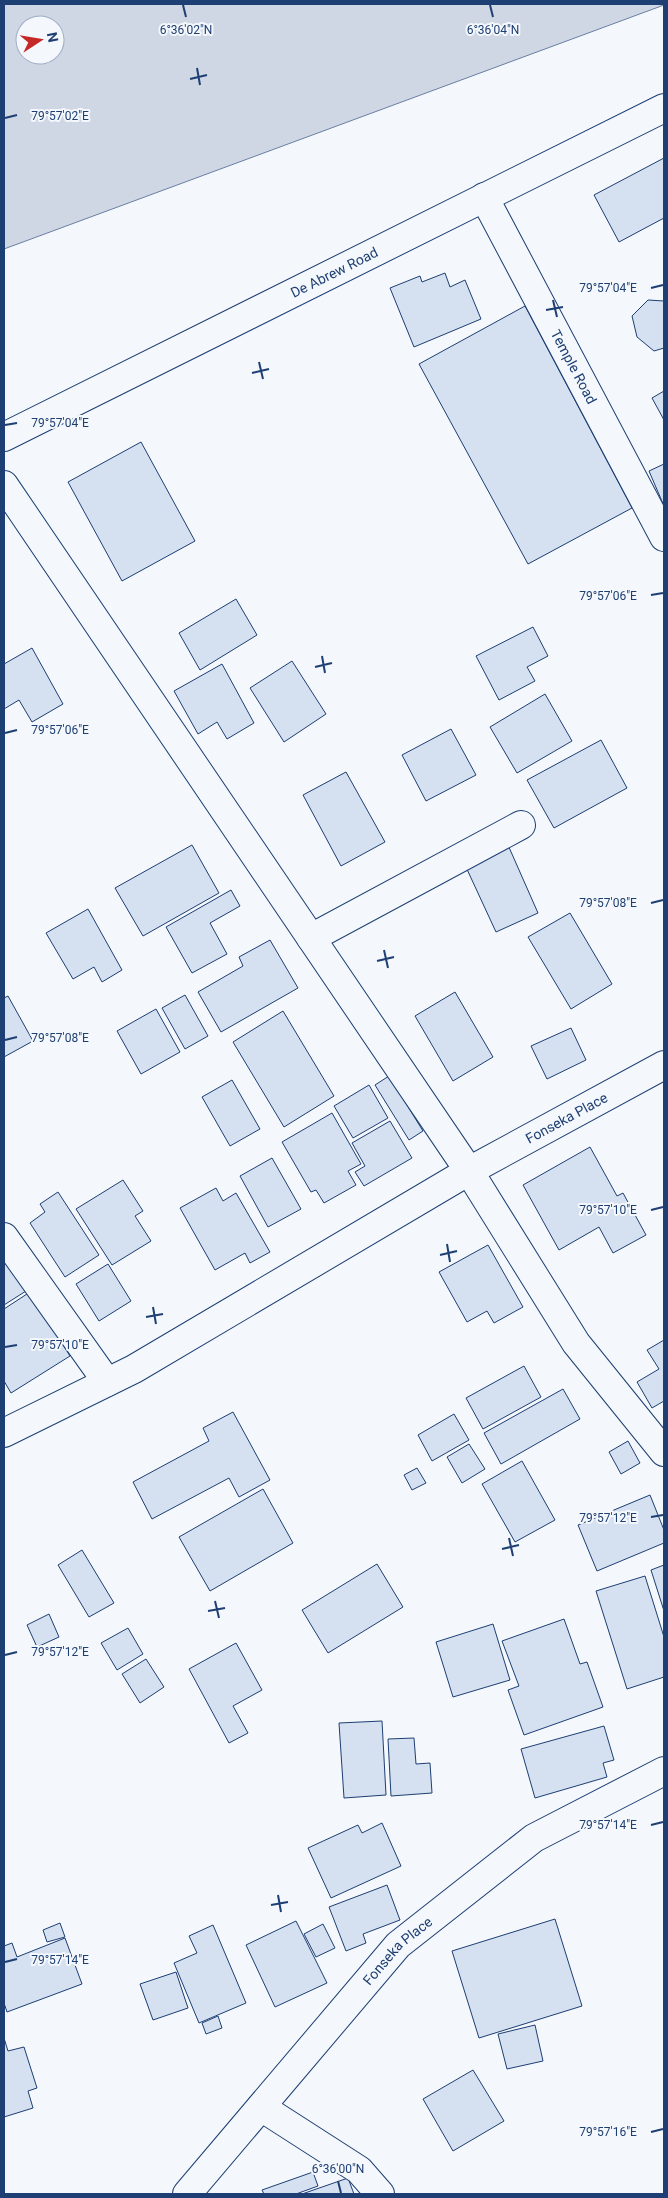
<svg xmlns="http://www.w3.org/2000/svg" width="668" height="2198" font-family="Roboto,sans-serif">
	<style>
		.water { fill: #cfd7e4; stroke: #687fa3; fill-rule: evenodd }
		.building { fill: #d5e0f0; stroke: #1d3f73 }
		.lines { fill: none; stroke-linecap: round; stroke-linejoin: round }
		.minor-casing { stroke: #1d3f73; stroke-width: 30 }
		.minor { stroke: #f4f7fb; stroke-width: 28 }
		.ticks { fill: none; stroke: #1d3f73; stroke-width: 2 }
		.labels { text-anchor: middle; stroke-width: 4; stroke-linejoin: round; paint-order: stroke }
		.street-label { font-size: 14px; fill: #1d3f73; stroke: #f4f7fb }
		.ticks-label { font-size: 12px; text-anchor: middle; fill: #1d3f73; stroke: #f4f7fb; stroke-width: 4; stroke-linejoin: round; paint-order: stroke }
	</style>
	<rect width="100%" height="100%" fill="#f4f7fb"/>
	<path class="water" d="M 4,4 L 664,4 L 664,5 L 4,249 ZM 25,25 L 55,25 L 55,55 L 25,55 Z"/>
	<g class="building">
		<path d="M 664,158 L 664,218 L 619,242 L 594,195 Z"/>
		<path d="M 445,273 L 450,287 L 465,280 L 481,319 L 414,347 L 390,288 L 420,276 L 422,282 Z"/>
		<path d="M 648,300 L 664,301 L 664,348 L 654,351 L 637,337 L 632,316 Z"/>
		<path d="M 525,306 L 632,508 L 528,564 L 419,364 Z"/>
		<path d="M 664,391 L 664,420 L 652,398 Z"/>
		<path d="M 141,442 L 195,541 L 122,581 L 68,482 Z"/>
		<path d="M 664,464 L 664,506 L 649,471 Z"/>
		<path d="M 236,599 L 257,635 L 200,670 L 179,633 Z"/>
		<path d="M 533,627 L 548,656 L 527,667 L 535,681 L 499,700 L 476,656 Z"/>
		<path d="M 32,648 L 63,704 L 32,722 L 19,700 L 4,709 L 4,664 Z"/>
		<path d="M 292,661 L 326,714 L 284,742 L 250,688 Z"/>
		<path d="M 222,664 L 254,723 L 227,739 L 217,722 L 198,734 L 174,691 Z"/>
		<path d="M 545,694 L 572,741 L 517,773 L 490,727 Z"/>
		<path d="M 451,729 L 476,775 L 426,801 L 402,755 Z"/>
		<path d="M 601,740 L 627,788 L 554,828 L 527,780 Z"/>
		<path d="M 346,772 L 385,842 L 341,866 L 303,795 Z"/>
		<path d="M 192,845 L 219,893 L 143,936 L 115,888 Z"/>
		<path d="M 508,845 L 538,913 L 496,932 L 465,865 Z"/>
		<path d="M 231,890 L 240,906 L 210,923 L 227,954 L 192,973 L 166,927 Z"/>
		<path d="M 88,909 L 122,970 L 102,982 L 94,967 L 73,979 L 46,933 Z"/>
		<path d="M 570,913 L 612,984 L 571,1009 L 528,937 Z"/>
		<path d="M 270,940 L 298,988 L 221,1032 L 198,992 L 243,966 L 239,957 Z"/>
		<path d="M 455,992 L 493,1057 L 453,1081 L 415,1016 Z"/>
		<path d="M 185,995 L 208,1036 L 185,1049 L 162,1008 Z"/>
		<path d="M 8,996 L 33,1041 L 4,1057 L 4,998 Z"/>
		<path d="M 156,1009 L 180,1052 L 141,1074 L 117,1031 Z"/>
		<path d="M 283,1011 L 334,1096 L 284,1127 L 233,1042 Z"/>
		<path d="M 571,1028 L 586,1060 L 547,1079 L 531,1046 Z"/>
		<path d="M 389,1076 L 423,1131 L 409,1140 L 375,1085 Z"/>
		<path d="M 232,1080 L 260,1129 L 230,1146 L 202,1097 Z"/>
		<path d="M 369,1085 L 388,1118 L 353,1138 L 334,1106 Z"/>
		<path d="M 332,1113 L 361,1164 L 348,1171 L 356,1185 L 324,1203 L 316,1190 L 311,1192 L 282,1142 Z"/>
		<path d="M 390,1121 L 412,1158 L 364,1186 L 355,1172 L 365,1166 L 352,1143 Z"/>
		<path d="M 590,1147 L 617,1196 L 623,1193 L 646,1235 L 613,1253 L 599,1227 L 559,1250 L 523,1185 Z"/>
		<path d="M 272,1158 L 301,1209 L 268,1227 L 240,1176 Z"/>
		<path d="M 123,1180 L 143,1211 L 135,1216 L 151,1241 L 112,1265 L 76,1209 Z"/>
		<path d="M 216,1188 L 223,1201 L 236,1193 L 270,1252 L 250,1263 L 245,1253 L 215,1270 L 180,1208 Z"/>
		<path d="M 58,1192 L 99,1255 L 65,1277 L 30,1223 L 45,1212 L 40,1204 Z"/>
		<path d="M 488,1245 L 523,1307 L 494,1323 L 487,1311 L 467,1322 L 439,1272 Z"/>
		<path d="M 4,1254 L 26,1291 L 4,1305 Z"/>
		<path d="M 108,1264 L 131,1301 L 99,1321 L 76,1284 Z"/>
		<path d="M 30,1292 L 70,1356 L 11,1393 L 4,1381 L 4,1309 Z"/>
		<path d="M 664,1340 L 664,1401 L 652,1408 L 637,1382 L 659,1369 L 647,1350 Z"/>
		<path d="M 524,1366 L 541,1397 L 483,1429 L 466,1398 Z"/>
		<path d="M 563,1389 L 580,1419 L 501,1464 L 484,1433 Z"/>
		<path d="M 233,1412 L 270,1480 L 239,1497 L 229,1478 L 152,1519 L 133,1482 L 209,1441 L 203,1428 Z"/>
		<path d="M 454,1414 L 469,1440 L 432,1461 L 418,1435 Z"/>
		<path d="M 628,1441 L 640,1463 L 621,1474 L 609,1452 Z"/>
		<path d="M 469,1444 L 485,1469 L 462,1483 L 447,1457 Z"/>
		<path d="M 522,1461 L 555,1520 L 515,1542 L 482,1484 Z"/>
		<path d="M 417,1468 L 426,1483 L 412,1490 L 404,1475 Z"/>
		<path d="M 263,1489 L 293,1543 L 210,1591 L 179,1537 Z"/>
		<path d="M 650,1495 L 664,1530 L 664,1543 L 597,1571 L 578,1525 Z"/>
		<path d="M 82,1550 L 114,1603 L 89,1617 L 58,1565 Z"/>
		<path d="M 377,1564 L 403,1607 L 328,1653 L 302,1610 Z"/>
		<path d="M 664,1565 L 664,1611 L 651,1570 Z"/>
		<path d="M 645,1576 L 664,1637 L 664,1677 L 627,1689 L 596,1591 Z"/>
		<path d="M 49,1614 L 59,1637 L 37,1647 L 27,1625 Z"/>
		<path d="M 564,1619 L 580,1664 L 587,1662 L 603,1707 L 524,1735 L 508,1690 L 519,1686 L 502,1641 Z"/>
		<path d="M 493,1624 L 510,1680 L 453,1697 L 436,1642 Z"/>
		<path d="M 128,1628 L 143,1654 L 117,1670 L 101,1643 Z"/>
		<path d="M 236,1643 L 262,1690 L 233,1706 L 248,1733 L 229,1743 L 189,1669 Z"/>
		<path d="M 146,1659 L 164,1687 L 140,1703 L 122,1674 Z"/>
		<path d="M 382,1721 L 386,1795 L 344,1798 L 339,1723 Z"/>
		<path d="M 604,1726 L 614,1760 L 603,1763 L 607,1777 L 535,1798 L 521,1749 Z"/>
		<path d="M 414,1738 L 416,1764 L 430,1763 L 432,1793 L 391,1796 L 388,1739 Z"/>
		<path d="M 382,1823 L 401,1866 L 331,1898 L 308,1848 L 358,1825 L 362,1833 Z"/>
		<path d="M 387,1885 L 400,1920 L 363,1934 L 366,1943 L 346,1951 L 329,1907 Z"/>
		<path d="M 555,1919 L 582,2006 L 479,2038 L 452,1951 Z"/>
		<path d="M 296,1921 L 327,1983 L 275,2007 L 246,1945 Z"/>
		<path d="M 60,1923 L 65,1937 L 47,1942 L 43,1930 Z"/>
		<path d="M 323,1924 L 335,1948 L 316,1957 L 304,1934 Z"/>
		<path d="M 213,1925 L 246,2003 L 199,2023 L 174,1963 L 197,1953 L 189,1936 Z"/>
		<path d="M 65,1938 L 82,1984 L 7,2012 L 4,2003 L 4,1946 L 12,1943 L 17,1957 Z"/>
		<path d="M 176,1972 L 188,2008 L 153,2020 L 140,1984 Z"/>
		<path d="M 218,2016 L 222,2028 L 206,2034 L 202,2023 Z"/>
		<path d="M 535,2025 L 543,2061 L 507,2069 L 498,2034 Z"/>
		<path d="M 4,2038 L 8,2051 L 24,2047 L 37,2088 L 28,2091 L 33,2108 L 4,2117 Z"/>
		<path d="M 473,2070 L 504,2121 L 453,2151 L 423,2099 Z"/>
		<path d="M 313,2172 L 318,2186 L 296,2194 L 264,2194 L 262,2190 Z"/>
		<path d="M 348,2178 L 354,2194 L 302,2194 Z"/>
	</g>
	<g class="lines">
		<g class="minor-casing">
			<g id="minor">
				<path id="s1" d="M 484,197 L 664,537"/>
				<path id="s2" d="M 4,437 L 664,108"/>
				<path d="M 4,485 L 469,1171 L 576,1343 L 664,1452"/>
				<path d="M 311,938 L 521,825"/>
				<path d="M 4,1237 L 107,1382"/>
				<path id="s3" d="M 4,1433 L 134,1369 L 469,1171 L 664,1065"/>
				<path d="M 261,2107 L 359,2170 L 380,2194"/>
				<path id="s4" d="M 187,2194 L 398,1945 L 534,1838 L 664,1771"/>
			</g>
		</g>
		<use href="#minor" class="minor"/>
	</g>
	<path class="ticks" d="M 183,5 L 186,17M 490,5 L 493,17M 197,68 L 200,85M 190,79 L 207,75M 5,118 L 17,115M 651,288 L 663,285M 553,300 L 557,317M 546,310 L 563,307M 259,362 L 263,379M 252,373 L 269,369M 5,425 L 17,423M 651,595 L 663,593M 322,656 L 325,673M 315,667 L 332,663M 5,733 L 17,730M 651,903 L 663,900M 384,950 L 388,968M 377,961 L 394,957M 5,1040 L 17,1037M 651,1210 L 663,1207M 447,1244 L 450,1262M 440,1255 L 457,1251M 153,1307 L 156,1324M 146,1317 L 163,1314M 5,1347 L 17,1345M 651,1517 L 663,1515M 509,1538 L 513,1556M 502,1549 L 519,1545M 215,1601 L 219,1618M 208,1611 L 225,1608M 5,1655 L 17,1652M 651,1825 L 663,1822M 278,1895 L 281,1912M 271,1905 L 288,1902M 5,1962 L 17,1959M 651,2132 L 663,2129M 338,2181 L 341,2193"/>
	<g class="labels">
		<g class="street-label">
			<text dy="5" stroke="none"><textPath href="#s2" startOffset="369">De Abrew Road</textPath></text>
			<text dy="5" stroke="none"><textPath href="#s1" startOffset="192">Temple Road</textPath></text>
			<text dy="5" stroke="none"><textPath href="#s3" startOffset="645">Fonseka Place</textPath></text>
			<text dy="5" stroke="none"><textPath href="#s4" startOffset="322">Fonseka Place</textPath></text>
		</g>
	</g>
	<g class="ticks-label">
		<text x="186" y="34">6°36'02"N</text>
		<text x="493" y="34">6°36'04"N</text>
		<text x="60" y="120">79°57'02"E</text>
		<text x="608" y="292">79°57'04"E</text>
		<text x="60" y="427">79°57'04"E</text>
		<text x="608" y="600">79°57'06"E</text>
		<text x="60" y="734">79°57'06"E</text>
		<text x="608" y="907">79°57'08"E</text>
		<text x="60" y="1042">79°57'08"E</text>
		<text x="608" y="1214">79°57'10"E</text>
		<text x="60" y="1349">79°57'10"E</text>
		<text x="608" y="1522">79°57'12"E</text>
		<text x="60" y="1656">79°57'12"E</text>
		<text x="608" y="1829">79°57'14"E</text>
		<text x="60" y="1964">79°57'14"E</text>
		<text x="608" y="2136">79°57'16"E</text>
		<text x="338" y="2173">6°36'00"N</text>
	</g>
	<rect width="668" height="2198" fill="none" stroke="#1d3f73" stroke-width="10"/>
	<g transform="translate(40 40) rotate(78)"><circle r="24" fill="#f4f7fb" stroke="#9eadc5"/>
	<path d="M0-4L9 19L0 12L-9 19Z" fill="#c62828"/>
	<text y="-8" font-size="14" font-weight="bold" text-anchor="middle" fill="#1d3f73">N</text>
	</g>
</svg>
